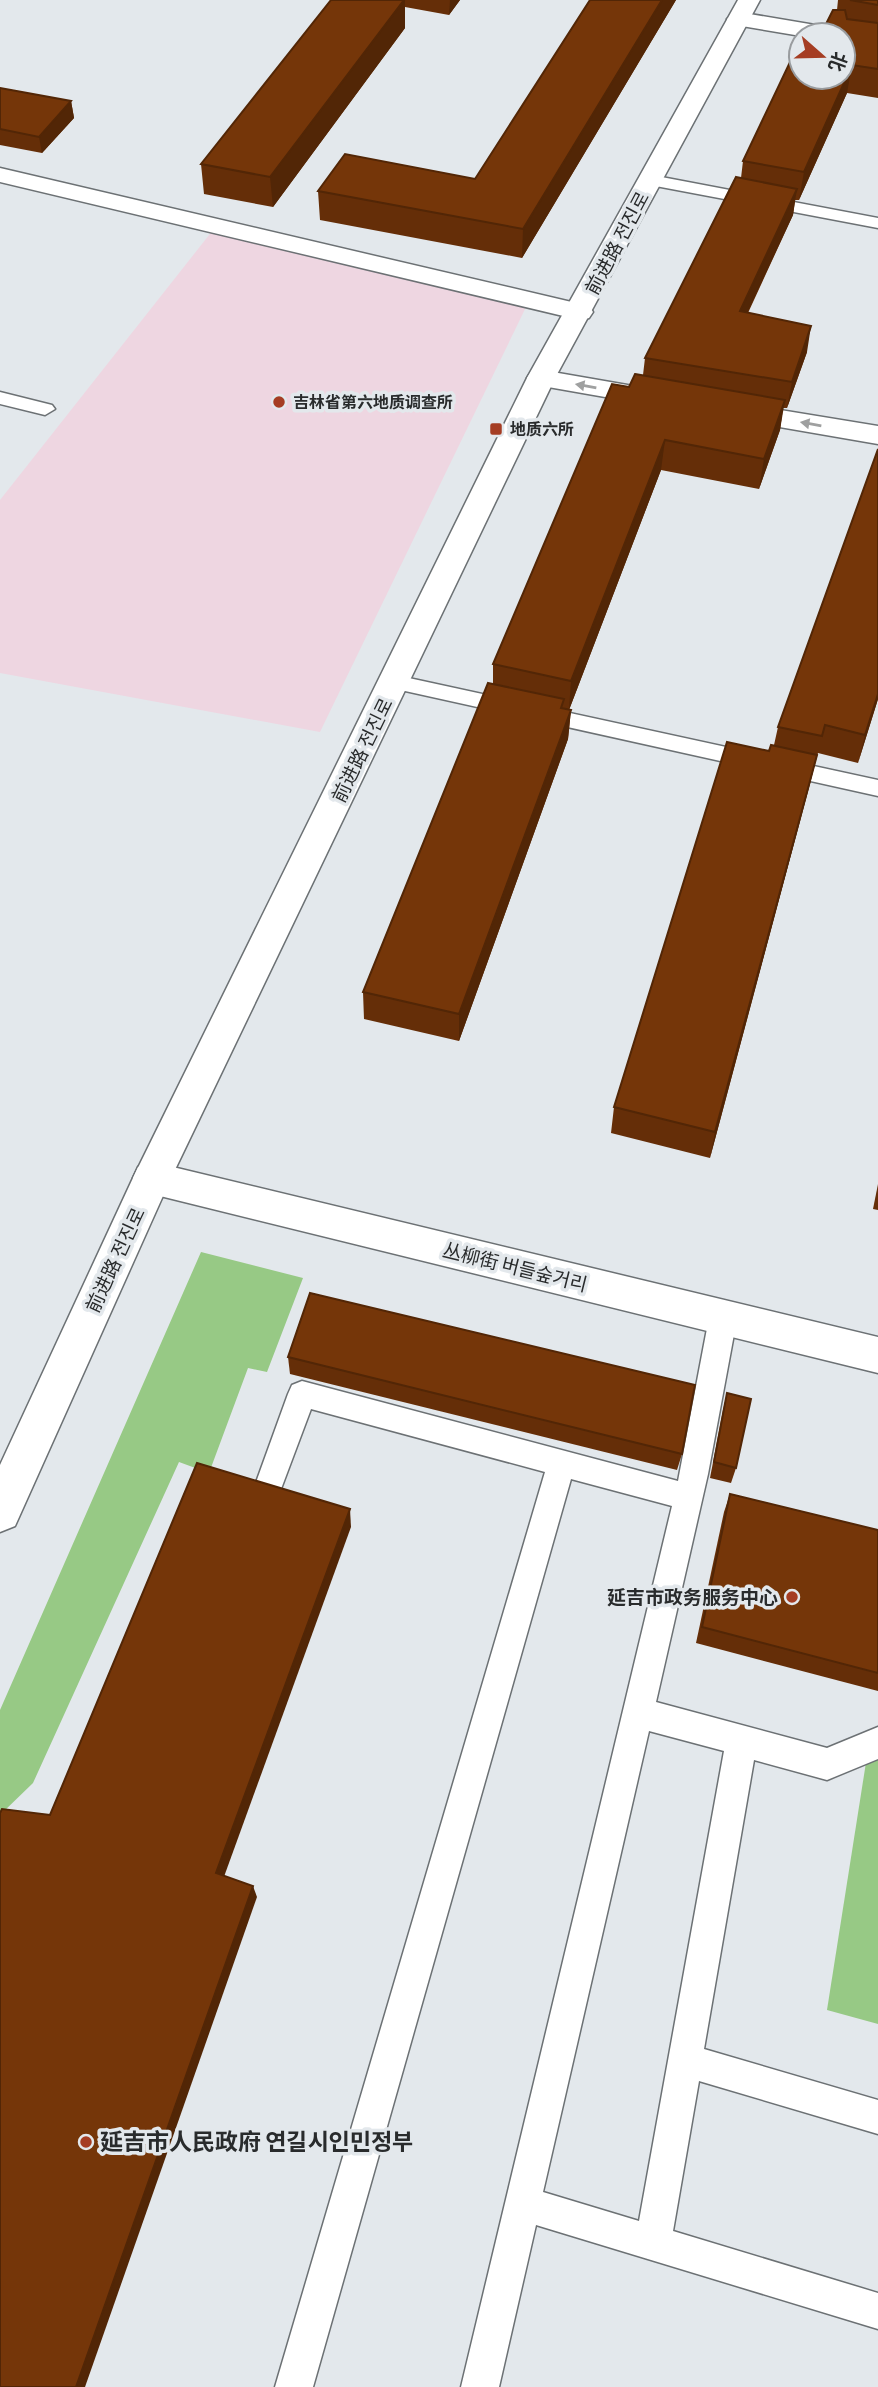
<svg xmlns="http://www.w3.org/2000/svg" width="878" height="2387" font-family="Bitter,'Noto Sans SC','Noto Sans KR',serif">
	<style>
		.commercial { fill: #eed6e1 }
		.green { fill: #97c985 }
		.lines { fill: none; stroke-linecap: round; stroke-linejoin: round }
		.service-casing { stroke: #6c7174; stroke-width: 3 }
		.minor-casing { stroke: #6c7174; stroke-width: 3 }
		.tertiary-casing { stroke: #6c7174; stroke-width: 3 }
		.service { fill: #fff; fill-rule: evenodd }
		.minor { fill: #fff; fill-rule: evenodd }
		.tertiary { fill: #fff; fill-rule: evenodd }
		.wall { fill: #652e08 }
		.shaded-wall { fill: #522606 }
		.building { fill: #753609; stroke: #522606; stroke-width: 2 }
		.oneway { fill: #9fa0a0 }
		.poi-dot { fill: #a53d23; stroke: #e3e8ec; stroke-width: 2.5 }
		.labels { text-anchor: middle; stroke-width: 7; stroke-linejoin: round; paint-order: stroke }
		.far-poi-label { font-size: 16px; font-weight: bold; fill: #292b2c; stroke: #e3e8ec; text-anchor: start }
		.street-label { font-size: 19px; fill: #292b2c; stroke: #e3e8ec }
		.poi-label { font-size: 19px; font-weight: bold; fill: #292b2c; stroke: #e3e8ec; text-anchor: end }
		.near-poi-label { font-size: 23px; font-weight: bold; fill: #292b2c; stroke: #e3e8ec; text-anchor: start }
	</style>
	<rect width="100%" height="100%" fill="#e3e8ec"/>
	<path class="commercial" d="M 213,230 L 528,303 L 320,732 L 0,673 L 0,500 Z"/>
	<g class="green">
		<path d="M 201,1252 L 303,1278 L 267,1372 L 248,1368 L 209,1473 L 179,1462 L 33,1783 L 0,1815 L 0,1710 Z"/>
		<path d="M 867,1756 L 878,1759 L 878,2024 L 827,2010 Z"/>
	</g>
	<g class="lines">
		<g class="service-casing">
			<g id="service">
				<path d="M 651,175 L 878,218 L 878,228 L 645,184 L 643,180 Z"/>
				<path d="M 0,392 L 52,405 L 55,409 L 45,415 L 0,404 Z"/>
				<path d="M 395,675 L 878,780 L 878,796 L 387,687 L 384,682 L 387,677 Z"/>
				<path d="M 723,1306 L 733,1310 L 737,1318 L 708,1474 L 656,1702 L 827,1748 L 878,1727 L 878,1759 L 827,1780 L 754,1760 L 704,2049 L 878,2100 L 878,2134 L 699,2081 L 673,2231 L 878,2293 L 878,2329 L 536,2225 L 499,2387 L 461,2387 L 672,1506 L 571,1479 L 313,2387 L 275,2387 L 545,1472 L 311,1409 L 278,1497 L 268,1501 L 258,1497 L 254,1488 L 288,1394 L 292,1385 L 302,1381 L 678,1481 L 709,1318 L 713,1310 ZM 649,1731 L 724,1751 L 639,2221 L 543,2192 Z"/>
			</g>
		</g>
		<g class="minor-casing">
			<g id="minor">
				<path d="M 738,12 L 833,28 L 844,35 L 801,36 L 730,24 L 727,19 Z"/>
				<path d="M 0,168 L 580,304 L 589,306 L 593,312 L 589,318 L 580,320 L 0,182 Z"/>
				<path d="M 541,370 L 662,391 L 672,393 L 676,399 L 672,405 L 662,407 L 531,384 L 527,378 L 531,372 Z"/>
				<path d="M 732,402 L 878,426 L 878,444 L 722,417 L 718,411 L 722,405 Z"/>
				<path d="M 152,1162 L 878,1337 L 878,1373 L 152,1194 L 138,1189 L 133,1178 L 138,1167 Z"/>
			</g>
		</g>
		<g class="tertiary-casing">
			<path id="tertiary" d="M 738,0 L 760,0 L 555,378 L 171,1178 L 15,1526 L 0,1532 L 0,1465 L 133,1178 L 527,378 Z"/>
		</g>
		<use href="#service" class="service"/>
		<use href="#minor" class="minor"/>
		<use href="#tertiary" class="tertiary"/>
	</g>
	<g class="wall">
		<path d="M 331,0 L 460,0 L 449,15 L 405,7 L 405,28 L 273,207 L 204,194 L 201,164 Z"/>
		<path d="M 590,0 L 676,0 L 522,258 L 320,220 L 318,191 L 475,179 Z"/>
		<path d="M 838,0 L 878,0 L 878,98 L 847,93 L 799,200 L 795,200 L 793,215 L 748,313 L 807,352 L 787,408 L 783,408 L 780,430 L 759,489 L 661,470 L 569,710 L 571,710 L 568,739 L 459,1041 L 364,1019 L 363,992 L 493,684 L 493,664 L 629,387 L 643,375 L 645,358 L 741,178 L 743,161 L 823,30 L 837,10 Z"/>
		<path d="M 0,88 L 71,101 L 74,118 L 42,153 L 0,145 Z"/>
		<path d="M 878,699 L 858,763 L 818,753 L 710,1158 L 611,1133 L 614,1107 L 769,751 L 774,745 L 778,727 Z"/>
		<path d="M 878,1184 L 878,1210 L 873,1209 Z"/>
		<path d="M 288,1357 L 682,1454 L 677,1470 L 290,1374 Z"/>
		<path d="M 727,1393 L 736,1468 L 731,1483 L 710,1478 L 723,1410 Z"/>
		<path d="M 730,1494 L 878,1530 L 878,1691 L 696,1643 L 724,1512 Z"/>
	</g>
	<g class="shaded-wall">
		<path d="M 404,0 L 405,0 L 405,28 L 273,207 L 270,177 Z"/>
		<path d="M 450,0 L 460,0 L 449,15 Z"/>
		<path d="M 662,0 L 676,0 L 522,258 L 523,229 Z"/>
		<path d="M 852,65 L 847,93 L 799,200 L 804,172 Z"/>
		<path d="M 71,101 L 74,118 L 42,153 L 39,137 Z"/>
		<path d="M 797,189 L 793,215 L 736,337 L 740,311 Z"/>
		<path d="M 811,326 L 807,352 L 787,408 L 792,382 Z"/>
		<path d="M 785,400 L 780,430 L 759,489 L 764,459 Z"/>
		<path d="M 665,440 L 661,470 L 569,710 L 571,681 Z"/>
		<path d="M 878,694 L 878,699 L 858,763 L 865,735 Z"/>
		<path d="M 571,710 L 568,739 L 459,1041 L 459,1014 Z"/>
		<path d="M 817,755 L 810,784 L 710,1158 L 715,1132 Z"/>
		<path d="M 350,1509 L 351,1527 L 221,1885 L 216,1873 Z"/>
		<path d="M 253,1886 L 257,1897 L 85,2387 L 76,2387 Z"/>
	</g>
	<g class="building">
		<path d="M 331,0 L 404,0 L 270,177 L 201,164 Z"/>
		<path d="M 590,0 L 662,0 L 523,229 L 318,191 L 345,154 L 475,179 Z"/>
		<path d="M 850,0 L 878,0 L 878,5 Z"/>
		<path d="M 833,10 L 845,10 L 847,19 L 878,23 L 878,69 L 852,65 L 804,172 L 743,161 L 801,39 L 801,77 L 843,77 L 843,35 L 803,35 L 807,27 L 823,30 Z"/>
		<path d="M 0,88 L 71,101 L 39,137 L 0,129 Z"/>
		<path d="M 736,177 L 797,189 L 740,311 L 811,326 L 792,382 L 645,358 Z"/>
		<path d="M 635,374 L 785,400 L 764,459 L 665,440 L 571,681 L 493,664 L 612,384 L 629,387 Z"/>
		<path d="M 878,449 L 878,694 L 865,735 L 825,725 L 822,736 L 778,727 Z"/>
		<path d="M 488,683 L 564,699 L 561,708 L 571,710 L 459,1014 L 363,992 Z"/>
		<path d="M 727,742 L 769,751 L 771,745 L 817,755 L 715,1132 L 614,1107 Z"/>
		<path d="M 310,1293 L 695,1385 L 682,1454 L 288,1357 Z"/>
		<path d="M 727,1393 L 751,1399 L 736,1468 L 714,1462 Z"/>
		<path d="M 197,1463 L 350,1509 L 216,1873 L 253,1886 L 76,2387 L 0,2387 L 0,1813 L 2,1809 L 50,1815 Z"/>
		<path d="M 730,1494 L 878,1530 L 878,1673 L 702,1627 Z"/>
	</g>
	<defs><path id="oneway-solid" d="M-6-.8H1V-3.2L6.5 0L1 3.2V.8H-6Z" transform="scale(1.75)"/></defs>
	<g class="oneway">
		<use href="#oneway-solid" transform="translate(586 386) rotate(-170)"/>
		<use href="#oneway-solid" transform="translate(811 424) rotate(-170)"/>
	</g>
	<g class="poi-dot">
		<circle cx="279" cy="402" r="7"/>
		<rect x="489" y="422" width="14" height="14" rx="3.5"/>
		<circle cx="792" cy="1597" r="7"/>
		<circle cx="86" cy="2142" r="7"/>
	</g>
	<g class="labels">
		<g class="far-poi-label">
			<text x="293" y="408">吉林省第六地质调查所</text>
			<text x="510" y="435">地质六所</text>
		</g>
		<g class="street-label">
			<text transform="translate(617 243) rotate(-62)" y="7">前进路 전진로</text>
			<text transform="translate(362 750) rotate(-64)" y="7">前进路 전진로</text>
			<text transform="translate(115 1260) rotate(-65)" y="7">前进路 전진로</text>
			<text transform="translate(515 1267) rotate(14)" y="7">丛柳街 버들숲거리</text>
		</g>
		<g class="poi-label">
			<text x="778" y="1604">延吉市政务服务中心</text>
		</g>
		<g class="near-poi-label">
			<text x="100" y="2150">延吉市人民政府 연길시인민정부</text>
		</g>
	</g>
	<g transform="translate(822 56) rotate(110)"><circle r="33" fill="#e3e8ec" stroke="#999c9f" stroke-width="2"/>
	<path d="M0-5L12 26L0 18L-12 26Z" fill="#a53d23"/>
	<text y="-10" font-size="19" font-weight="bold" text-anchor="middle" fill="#292b2c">北</text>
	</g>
</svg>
